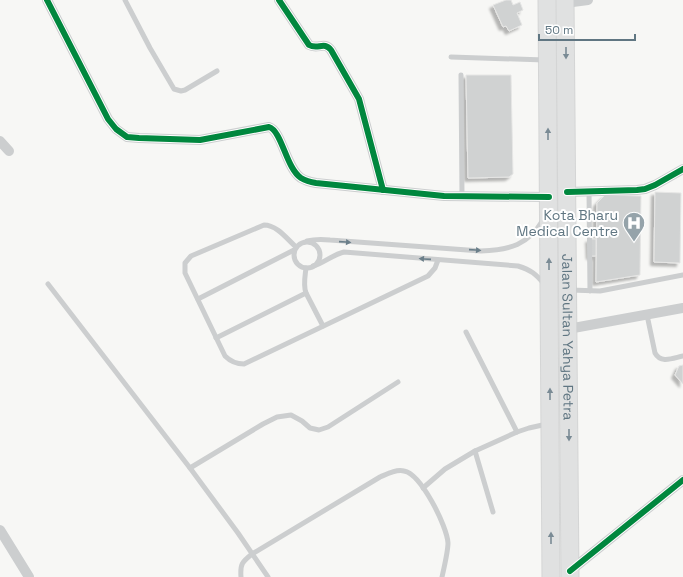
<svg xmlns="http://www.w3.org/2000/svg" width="683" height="577" font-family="'Space Grotesk',sans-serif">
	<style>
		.building { fill: #d0d2d2; stroke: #e6e6e5; filter: url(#shadow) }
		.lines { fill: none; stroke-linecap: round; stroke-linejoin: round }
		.trunk-casing { stroke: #d4d5d5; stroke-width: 19 }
		.service { stroke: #cccecf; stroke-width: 5 }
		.minor { stroke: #cccecf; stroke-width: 10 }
		.trunk { stroke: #e0e1e1; stroke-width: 17 }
		.cycleway-casing { stroke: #fff; stroke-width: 8 }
		.cycleway { stroke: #00873e; stroke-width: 6 }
		.oneway { fill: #7a8b95 }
		.oneway2 { fill: #6b7f8a }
		.labels { text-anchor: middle; stroke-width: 4; stroke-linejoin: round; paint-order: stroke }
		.poi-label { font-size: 14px; fill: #607682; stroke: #fff; text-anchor: end }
		.street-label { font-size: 14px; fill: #607682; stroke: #fff }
	</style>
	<defs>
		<filter id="shadow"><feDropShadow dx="-3.5" dy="3.5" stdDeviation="1" flood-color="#0004"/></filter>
	</defs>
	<rect width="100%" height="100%" fill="#f7f7f5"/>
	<g class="building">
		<path d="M 506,0 L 511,0 L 513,5 L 520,2 L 523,10 L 517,13 L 522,25 L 509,31 L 506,26 L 503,27 L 493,5 Z"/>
		<path d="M 466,75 L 511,75 L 513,174 L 509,177 L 468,178 Z"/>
		<path d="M 655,192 L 681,193 L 680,263 L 654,262 Z"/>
		<path d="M 605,195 L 641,196 L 640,275 L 596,282 L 597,203 Z"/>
		<path d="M 589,239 L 596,239 L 596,256 L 590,256 Z"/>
		<path d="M 683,365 L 683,384 L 675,375 L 679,366 Z"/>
	</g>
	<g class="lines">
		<g class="trunk-casing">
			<g id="trunk">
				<path d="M 547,0 L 551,577"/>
				<path id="s1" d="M 565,0 L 570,577"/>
			</g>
		</g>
		<g class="service">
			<path d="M 125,0 L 150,48 L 174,89 L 181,91 L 185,90 L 217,71"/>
			<path d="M 451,57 L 545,60"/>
			<path d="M 461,75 L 462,196"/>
			<path d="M 589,191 L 590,291"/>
			<path d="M 307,241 C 315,239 321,239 330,240 L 481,251 C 510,250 528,245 543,220"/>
			<circle cx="307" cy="255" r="13"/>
			<path d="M 296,247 C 287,239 277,225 264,225 L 191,256 L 185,263 L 185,273 L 225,356 C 231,362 236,364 244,364 L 428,276 L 435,268 L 438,260"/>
			<path d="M 313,266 C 324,263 332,255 344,252 L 518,266 C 531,270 536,274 544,284"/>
			<path d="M 306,268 C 305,277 303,285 306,293 L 323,326"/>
			<path d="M 48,284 L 190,468 L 238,533 L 268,577"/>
			<path d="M 570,290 L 600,291 L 683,275"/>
			<path d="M 198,299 L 294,250"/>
			<path d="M 647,315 L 655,353 C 661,364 673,358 683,356"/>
			<path d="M 466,332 L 517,432"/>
			<path d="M 216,338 L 306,293"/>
			<path d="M 190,468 L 263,424 L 277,417 L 291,415 L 302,421 L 310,428 L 319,430 L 328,427 L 398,382"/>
			<path d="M 423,488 L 445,469 L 475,451"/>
			<path d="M 493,512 L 475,451 L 517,432 L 529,428 L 547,424"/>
			<path d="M 241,577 C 240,564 242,562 252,554 L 380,477 C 387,474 396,469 404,471 C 421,474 447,526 448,543 C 448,551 444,568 442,577"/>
		</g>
		<g class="minor">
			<path d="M 47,0 L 108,119 L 116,129 L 127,137 L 139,138 L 200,140 L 269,127 C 282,131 286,168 301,178 C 306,181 310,182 316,183 L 444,196 L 549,197"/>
			<path d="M 279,0 L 309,45 C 318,50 324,41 331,50 L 359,99 L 383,190"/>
			<path d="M 565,3 L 588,0"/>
			<path d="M 0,141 L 9,151"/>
			<path d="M 567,192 L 637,190 L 645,189 L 655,185 L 683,169"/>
			<path d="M 568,329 L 683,308"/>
			<path d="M 0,530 L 29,577"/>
			<path d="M 570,571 L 683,480"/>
		</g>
		<use href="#trunk" class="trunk"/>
		<g class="cycleway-casing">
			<g id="cycleway">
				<path d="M 47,0 L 108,119 L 116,129 L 127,137 L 139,138 L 200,140 L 269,127 C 282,131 286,168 301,178 C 306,181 310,182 316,183 L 444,196 L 549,197"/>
				<path d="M 279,0 L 309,45 C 318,50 324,41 331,50 L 359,99 L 383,190"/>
				<path d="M 567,192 L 637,190 L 645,189 L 655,185 L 683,169"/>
				<path d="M 570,571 L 683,480"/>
			</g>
		</g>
		<use href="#cycleway" class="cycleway"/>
	</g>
	<defs><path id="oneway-solid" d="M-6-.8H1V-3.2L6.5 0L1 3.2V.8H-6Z"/></defs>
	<g class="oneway">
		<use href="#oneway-solid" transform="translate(566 53) rotate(90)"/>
		<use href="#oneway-solid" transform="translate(548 134) rotate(-90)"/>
		<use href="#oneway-solid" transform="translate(549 264) rotate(-90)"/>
		<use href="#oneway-solid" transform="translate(550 394) rotate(-90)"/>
		<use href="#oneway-solid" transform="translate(569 435) rotate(90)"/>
		<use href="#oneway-solid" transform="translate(551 538) rotate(-90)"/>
	</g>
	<g class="oneway2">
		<use href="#oneway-solid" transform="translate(345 242) rotate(4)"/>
		<use href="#oneway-solid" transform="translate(475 250) rotate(4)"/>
		<use href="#oneway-solid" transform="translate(425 259) rotate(-176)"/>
	</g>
	<defs>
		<g id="hospital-pin" transform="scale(1.15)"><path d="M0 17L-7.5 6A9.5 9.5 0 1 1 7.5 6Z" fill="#95a3aa" stroke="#fff"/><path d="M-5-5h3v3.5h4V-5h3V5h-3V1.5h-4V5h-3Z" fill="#fff"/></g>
	</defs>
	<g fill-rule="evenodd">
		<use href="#hospital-pin" x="634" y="223"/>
	</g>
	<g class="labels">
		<g class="poi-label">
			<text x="618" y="220">Kota Bharu<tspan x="618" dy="16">Medical Centre</tspan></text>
		</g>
		<g class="street-label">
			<text dy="5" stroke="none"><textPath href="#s1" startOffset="337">Jalan Sultan Yahya Petra</textPath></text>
		</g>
	</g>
	<path d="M539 34v6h96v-6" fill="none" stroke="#607682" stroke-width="2"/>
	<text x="545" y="34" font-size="12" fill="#607682" stroke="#ffffff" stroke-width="3" paint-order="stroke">50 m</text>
</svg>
